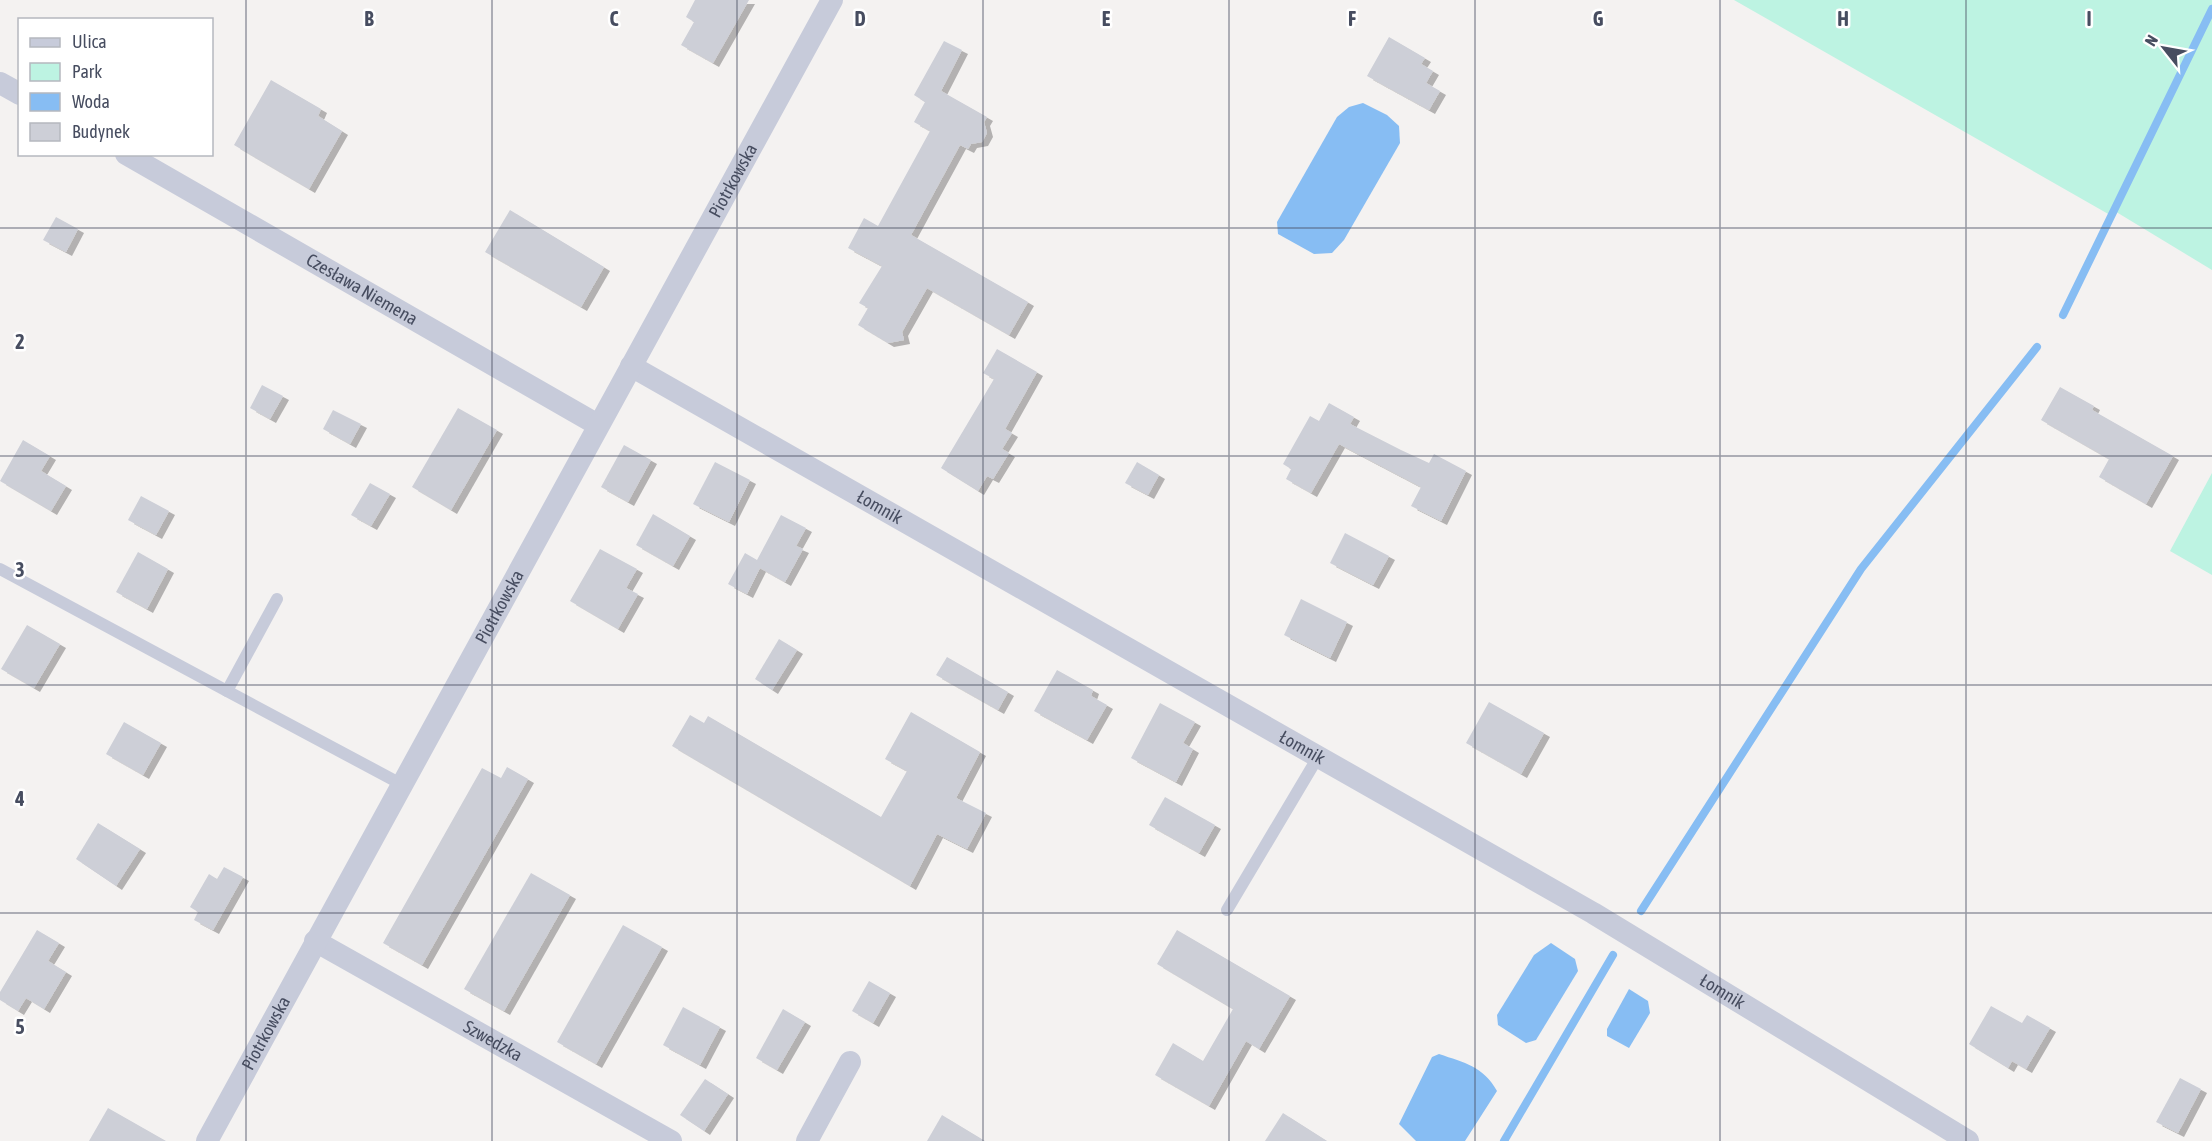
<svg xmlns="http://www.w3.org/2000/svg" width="2212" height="1141" font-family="'Asap Condensed',sans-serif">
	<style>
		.green { fill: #bdf3e2 }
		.water { fill: #87bdf3 }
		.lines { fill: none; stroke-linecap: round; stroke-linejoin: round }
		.stream { stroke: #87bdf3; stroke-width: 8 }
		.building { fill: #cdcfd7; filter: url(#shadow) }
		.lane { stroke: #c7cbda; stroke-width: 12 }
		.street { stroke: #c7cbda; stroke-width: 22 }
		.grid { fill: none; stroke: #474d60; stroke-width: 1.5; stroke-opacity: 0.55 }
		.labels { text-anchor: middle; stroke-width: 5; stroke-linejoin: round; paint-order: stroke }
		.street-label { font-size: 18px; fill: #474d60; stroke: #fff }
		.grid-label { font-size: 20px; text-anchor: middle; font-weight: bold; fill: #474d60; stroke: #fff; stroke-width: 5; stroke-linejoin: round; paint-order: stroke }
	</style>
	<defs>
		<filter id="shadow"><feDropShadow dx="6" dy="4" stdDeviation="0" flood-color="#0004"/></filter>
	</defs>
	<rect width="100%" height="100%" fill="#f4f2f1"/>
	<g class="green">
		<path d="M 1734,0 L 2212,0 L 2212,270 L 2113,210 L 2110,215 Z"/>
		<path d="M 2212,473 L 2212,575 L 2170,551 Z"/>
	</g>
	<g class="water">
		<path d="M 1363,103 L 1387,115 L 1399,126 L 1400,143 L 1344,240 L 1332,253 L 1314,254 L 1278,234 L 1277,222 L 1337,117 L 1349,107 Z"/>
		<path d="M 1551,943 L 1575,959 L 1578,971 L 1536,1040 L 1526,1043 L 1498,1025 L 1497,1015 L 1534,955 Z"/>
		<path d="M 1629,989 L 1648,1001 L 1650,1013 L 1629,1048 L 1607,1036 L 1607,1029 Z"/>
		<path d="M 1439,1054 C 1465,1063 1483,1066 1497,1091 L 1465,1141 L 1416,1141 L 1399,1124 L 1432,1057 Z"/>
	</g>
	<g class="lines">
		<g class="stream">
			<path d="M 2063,315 L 2212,9"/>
			<path d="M 1641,911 L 1861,569 L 2037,347"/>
			<path d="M 1504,1141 L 1613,955"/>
		</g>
	</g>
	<g class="building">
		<path d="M 695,0 L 749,0 L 713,63 L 681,45 L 694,22 L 686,17 Z"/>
		<path d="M 1389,37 L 1425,58 L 1421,64 L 1433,71 L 1426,83 L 1440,91 L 1429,110 L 1367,76 Z"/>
		<path d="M 944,41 L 962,50 L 941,91 L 987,117 L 984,122 L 987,133 L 982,142 L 971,144 L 968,149 L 960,145 L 911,235 L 1028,302 L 1009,335 L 927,288 L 902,332 L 904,340 L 888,343 L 858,325 L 868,308 L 859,303 L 882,266 L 848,248 L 864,218 L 878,226 L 930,131 L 914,122 L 925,102 L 914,95 Z"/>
		<path d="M 271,80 L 321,109 L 318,116 L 342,131 L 309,189 L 234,145 Z"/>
		<path d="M 510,210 L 604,267 L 581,307 L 485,252 Z"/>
		<path d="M 56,217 L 78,229 L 66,252 L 43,240 Z"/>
		<path d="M 997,349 L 1037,372 L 1005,429 L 1012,433 L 1002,449 L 1009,453 L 993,479 L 987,476 L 978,491 L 941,468 L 994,379 L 983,373 Z"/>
		<path d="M 262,385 L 283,396 L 270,419 L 250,408 Z"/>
		<path d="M 2060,387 L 2094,406 L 2092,410 L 2173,456 L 2146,504 L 2099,477 L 2109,459 L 2041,420 Z"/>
		<path d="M 1329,403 L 1354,417 L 1350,424 L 1401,450 L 1429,463 L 1434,454 L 1466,471 L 1441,521 L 1411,506 L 1421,487 L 1339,444 L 1311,493 L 1286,479 L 1291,469 L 1283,464 L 1310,416 L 1319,421 Z"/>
		<path d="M 458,408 L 497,430 L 451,510 L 412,487 Z"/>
		<path d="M 333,410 L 361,424 L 350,444 L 323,429 Z"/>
		<path d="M 23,440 L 50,456 L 41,471 L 66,486 L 51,511 L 0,481 Z"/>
		<path d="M 624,445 L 651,460 L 628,502 L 601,487 Z"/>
		<path d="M 715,462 L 750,480 L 729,522 L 693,504 Z"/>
		<path d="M 1137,462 L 1159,475 L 1148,495 L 1125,483 Z"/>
		<path d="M 370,483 L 390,494 L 371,526 L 351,515 Z"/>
		<path d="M 141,496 L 169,511 L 156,535 L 128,520 Z"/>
		<path d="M 653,514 L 690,536 L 673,566 L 636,545 Z"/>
		<path d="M 781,515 L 806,528 L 796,546 L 803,549 L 785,582 L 760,568 L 747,594 L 728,584 L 745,553 L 757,560 Z"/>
		<path d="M 1345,533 L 1389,556 L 1373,585 L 1330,563 Z"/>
		<path d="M 600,549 L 637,569 L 626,588 L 638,594 L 618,629 L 570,601 Z"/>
		<path d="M 138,552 L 168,569 L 147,609 L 116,592 Z"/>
		<path d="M 1301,599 L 1347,622 L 1330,658 L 1284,635 Z"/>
		<path d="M 27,625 L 60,644 L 34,688 L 1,669 Z"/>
		<path d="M 779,639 L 797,650 L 772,690 L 755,679 Z"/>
		<path d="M 947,657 L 1008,692 L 998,710 L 936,675 Z"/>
		<path d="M 1057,670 L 1093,690 L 1091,696 L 1107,705 L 1087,740 L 1034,711 Z"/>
		<path d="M 1489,702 L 1544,733 L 1521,774 L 1466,743 Z"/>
		<path d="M 1160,703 L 1195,722 L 1183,743 L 1193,749 L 1176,782 L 1131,758 Z"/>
		<path d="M 911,712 L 980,752 L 956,798 L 986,813 L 967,849 L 937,834 L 910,886 L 672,746 L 690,715 L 704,723 L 708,716 L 881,817 L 907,771 L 885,759 Z"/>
		<path d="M 124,722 L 161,743 L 143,775 L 106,754 Z"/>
		<path d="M 507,767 L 528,779 L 422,965 L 383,943 L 482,768 L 501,778 Z"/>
		<path d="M 1165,797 L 1215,825 L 1199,853 L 1149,825 Z"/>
		<path d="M 98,823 L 140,849 L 116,886 L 76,859 Z"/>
		<path d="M 224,867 L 243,877 L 213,930 L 194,920 L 198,912 L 190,907 L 209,874 L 217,879 Z"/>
		<path d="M 531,873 L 570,895 L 504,1011 L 464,989 Z"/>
		<path d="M 623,925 L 662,947 L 596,1064 L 557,1042 Z"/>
		<path d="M 37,930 L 59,943 L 48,961 L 66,972 L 44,1009 L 26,998 L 18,1011 L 0,1000 L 0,992 Z"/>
		<path d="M 1177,930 L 1290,996 L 1259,1049 L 1246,1041 L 1209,1106 L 1155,1075 L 1173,1043 L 1203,1061 L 1233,1009 L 1157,964 Z"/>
		<path d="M 869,981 L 890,993 L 873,1023 L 852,1011 Z"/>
		<path d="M 1991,1006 L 2022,1023 L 2027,1015 L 2050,1028 L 2026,1069 L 2012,1061 L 2008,1068 L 1969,1044 Z"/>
		<path d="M 683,1007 L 720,1027 L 700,1065 L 663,1045 Z"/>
		<path d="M 783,1009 L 805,1022 L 777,1070 L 756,1058 Z"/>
		<path d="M 2180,1078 L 2201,1089 L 2178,1133 L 2156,1122 Z"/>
		<path d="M 705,1079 L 728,1094 L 704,1131 L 680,1115 Z"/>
		<path d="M 108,1108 L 166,1141 L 89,1141 Z"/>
		<path d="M 1283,1113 L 1327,1141 L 1265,1141 Z"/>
		<path d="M 942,1115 L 985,1141 L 927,1141 Z"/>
	</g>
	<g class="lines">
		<g class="lane">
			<path d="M 0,569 L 227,691"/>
			<path d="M 277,599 L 227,691 L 401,784"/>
			<path d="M 1227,910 L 1318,757"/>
		</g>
		<g class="street">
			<path d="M 0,83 L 20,94"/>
			<path id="s1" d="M 126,154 L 598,425"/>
			<path id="s2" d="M 631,366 L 1593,913 L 1968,1141"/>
			<path id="s3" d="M 315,941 L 671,1141"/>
			<path id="s4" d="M 207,1141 L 832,0"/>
			<path d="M 807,1141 L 850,1062"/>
		</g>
	</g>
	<path class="grid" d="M 246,0 L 246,1141M 492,0 L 492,1141M 737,0 L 737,1141M 983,0 L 983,1141M 1229,0 L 1229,1141M 1475,0 L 1475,1141M 1720,0 L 1720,1141M 1966,0 L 1966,1141M 0,228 L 2212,228M 0,456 L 2212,456M 0,685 L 2212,685M 0,913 L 2212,913"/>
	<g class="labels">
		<g class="street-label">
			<text dy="6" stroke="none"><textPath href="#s4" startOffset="1095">Piotrkowska</textPath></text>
			<text dy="6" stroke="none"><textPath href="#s1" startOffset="272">Czesława Niemena</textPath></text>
			<text dy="6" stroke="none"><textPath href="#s2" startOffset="286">Łomnik</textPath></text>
			<text dy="6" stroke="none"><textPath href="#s4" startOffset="609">Piotrkowska</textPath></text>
			<text dy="6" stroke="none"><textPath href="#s2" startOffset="772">Łomnik</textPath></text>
			<text dy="6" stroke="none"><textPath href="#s2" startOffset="1258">Łomnik</textPath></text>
			<text dy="6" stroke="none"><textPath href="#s4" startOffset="123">Piotrkowska</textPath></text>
			<text dy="6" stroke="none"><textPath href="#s3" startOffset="204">Szwedzka</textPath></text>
		</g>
	</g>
	<g class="grid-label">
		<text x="369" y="26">B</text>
		<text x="614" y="26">C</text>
		<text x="860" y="26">D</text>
		<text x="1106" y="26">E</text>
		<text x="1352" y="26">F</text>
		<text x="1598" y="26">G</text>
		<text x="1843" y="26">H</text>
		<text x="2089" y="26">I</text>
		<text x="20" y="349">2</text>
		<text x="20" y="577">3</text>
		<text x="20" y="806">4</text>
		<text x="20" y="1034">5</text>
	</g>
	<rect x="18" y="18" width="195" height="138" fill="#ffffff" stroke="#b5b8bf" stroke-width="1.5"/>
	<rect x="30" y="38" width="30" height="9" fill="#c7cbda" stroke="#b5b8bf" stroke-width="1.5"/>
	<text x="72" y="48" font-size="18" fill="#474d60">Ulica</text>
	<rect x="30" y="63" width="30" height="18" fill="#bdf3e2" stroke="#b5b8bf" stroke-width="1.5"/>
	<text x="72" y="78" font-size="18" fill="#474d60">Park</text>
	<rect x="30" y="93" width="30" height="18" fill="#87bdf3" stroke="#b5b8bf" stroke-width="1.5"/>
	<text x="72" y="108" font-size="18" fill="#474d60">Woda</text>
	<rect x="30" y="123" width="30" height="18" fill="#cdcfd7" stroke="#b5b8bf" stroke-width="1.5"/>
	<text x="72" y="138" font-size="18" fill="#474d60">Budynek</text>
	<g transform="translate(2164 48) rotate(301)" stroke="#ffffff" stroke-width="4.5" paint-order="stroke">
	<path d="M0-4.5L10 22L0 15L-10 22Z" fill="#474d60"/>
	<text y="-9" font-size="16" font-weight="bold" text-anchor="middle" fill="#474d60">N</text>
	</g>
</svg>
